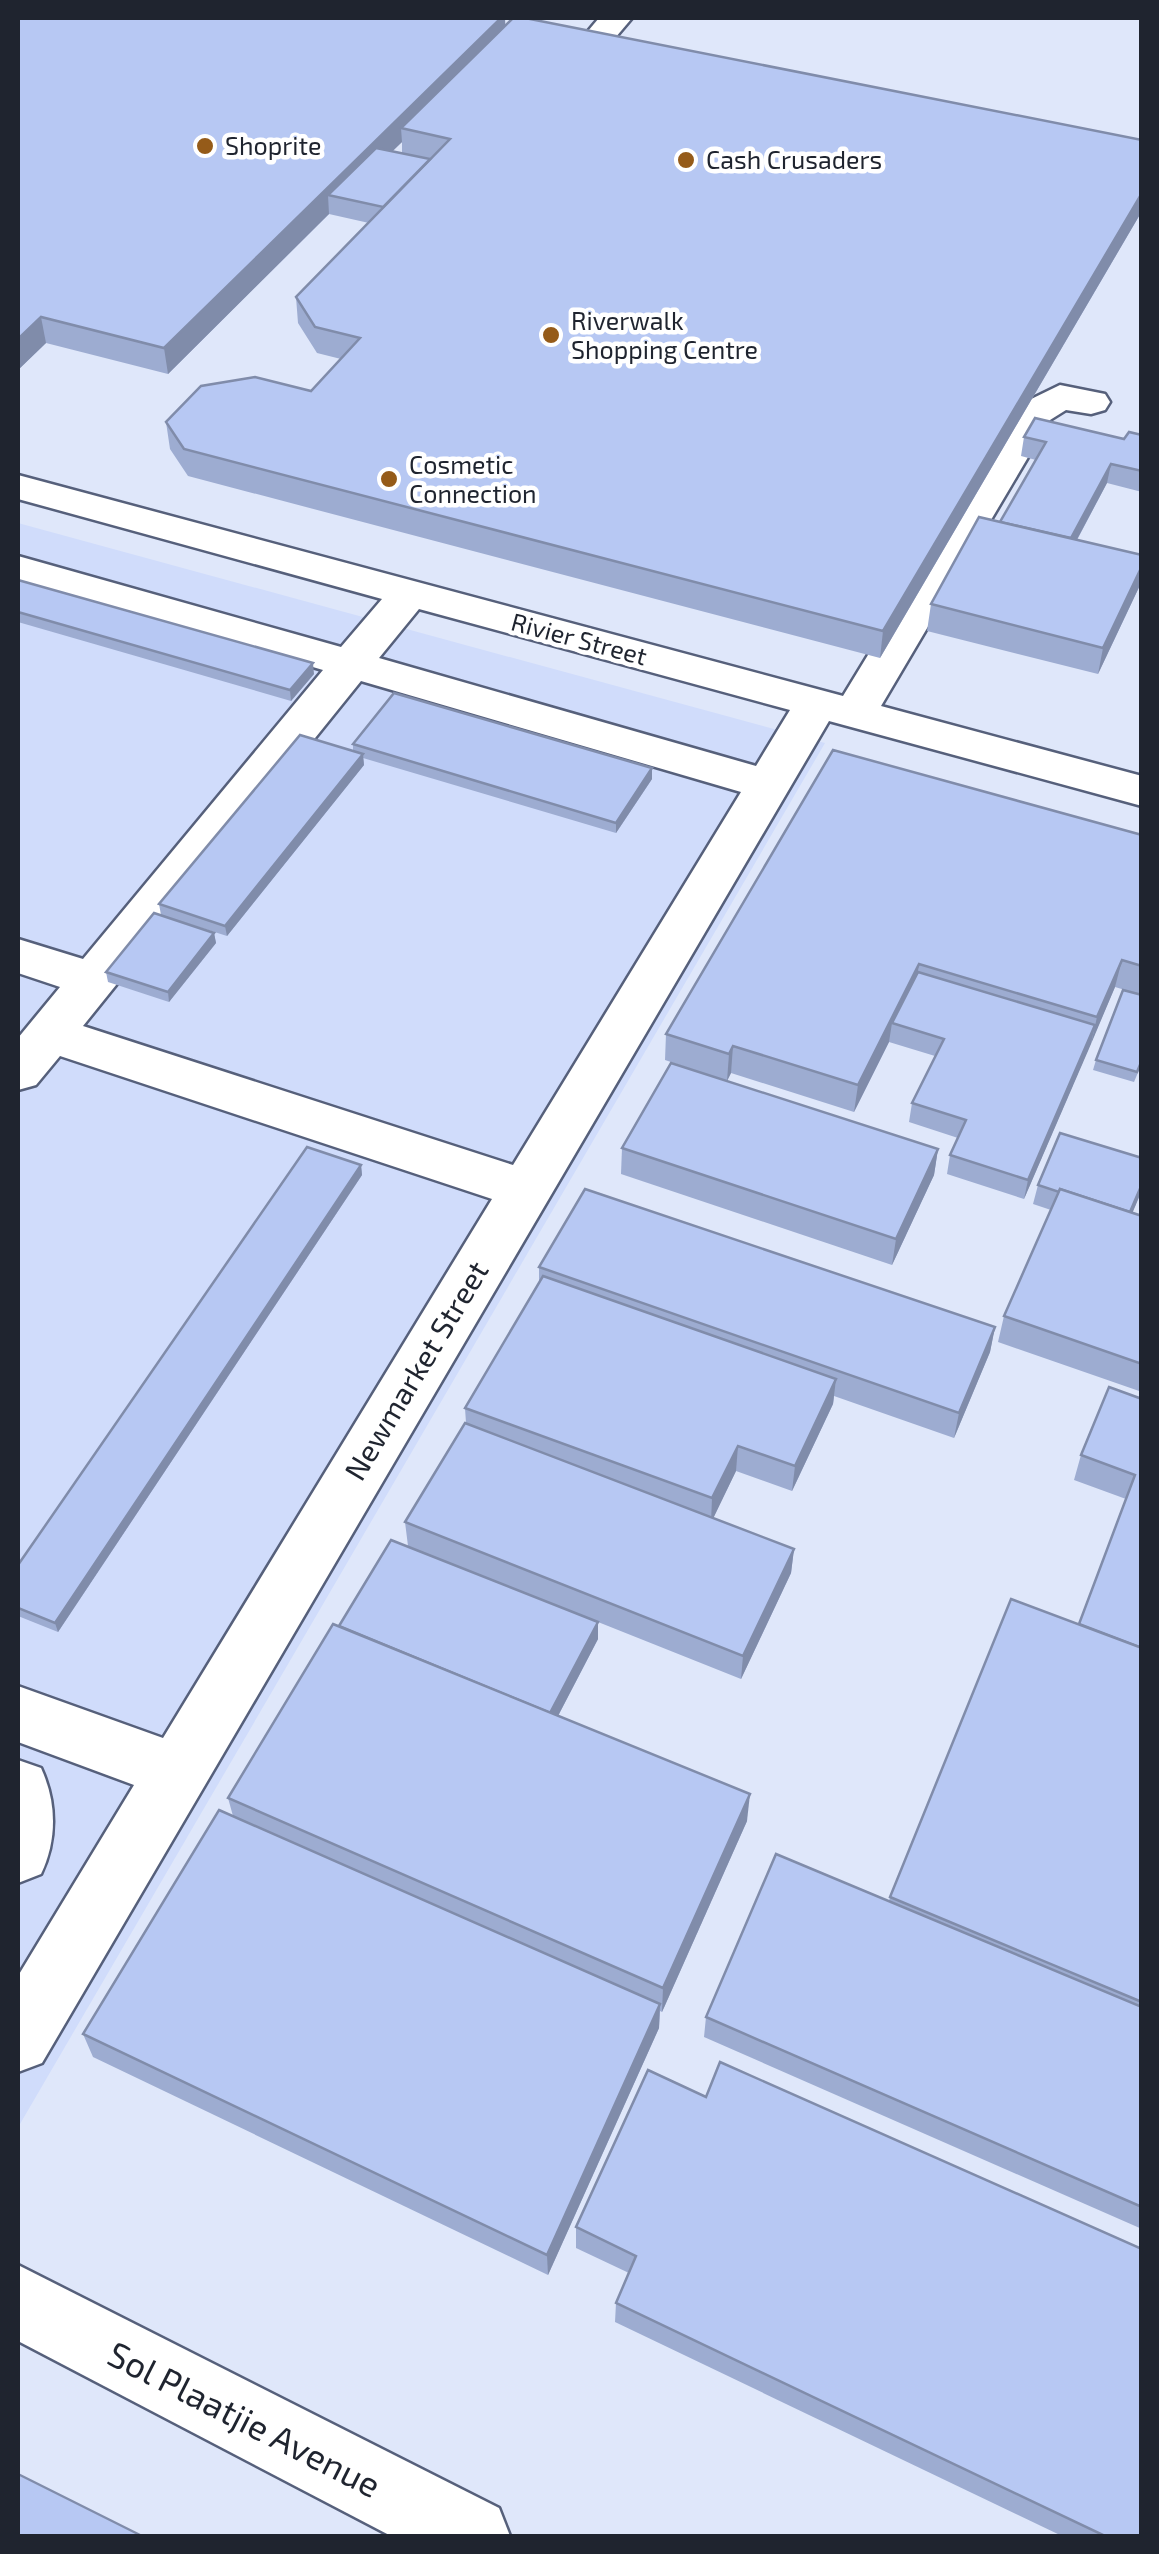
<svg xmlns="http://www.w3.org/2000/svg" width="1159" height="2554" font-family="'Exo 2',sans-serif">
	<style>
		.built { fill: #d0dcfb }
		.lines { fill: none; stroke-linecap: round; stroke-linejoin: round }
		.minor-casing { stroke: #56607b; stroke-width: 5 }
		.minor { fill: #fff; fill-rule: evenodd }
		.wall { fill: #9dacd1; fill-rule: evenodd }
		.shaded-wall { fill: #808caa }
		.building { fill: #b7c8f3; stroke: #808caa; stroke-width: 2.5 }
		.poi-dot { fill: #955b19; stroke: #fff; stroke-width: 4 }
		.labels { text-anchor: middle; stroke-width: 9; stroke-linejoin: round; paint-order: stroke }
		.far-poi-label { font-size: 25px; fill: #1f242f; stroke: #fff; text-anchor: start }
		.far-street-label { font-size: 25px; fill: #1f242f; stroke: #fff }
		.street-label { font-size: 30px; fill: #1f242f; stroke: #fff }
		.near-street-label { font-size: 35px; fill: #1f242f; stroke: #fff }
	</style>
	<rect width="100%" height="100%" fill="#dfe7fa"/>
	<path class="built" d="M 18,523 L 825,743 L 20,2124 L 18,1047 L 27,1035 L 18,1031 Z"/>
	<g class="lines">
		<g class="minor-casing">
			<g id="minor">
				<path d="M 599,18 L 632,18 L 604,51 L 582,51 L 577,44 Z"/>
				<path d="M 1060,385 L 1105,394 L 1110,402 L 1105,410 L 1091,414 L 1066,410 L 1050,420 L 881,706 L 1142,776 L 1142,806 L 829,721 L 42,2063 L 18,2072 L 18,1976 L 134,1785 L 18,1742 L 18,1686 L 163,1738 L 492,1199 L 60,1056 L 36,1085 L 18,1090 L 18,1038 L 60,987 L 18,973 L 18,939 L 83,959 L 323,670 L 18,581 L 18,556 L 341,647 L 382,599 L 18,499 L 18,475 L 843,696 L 1021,404 ZM 419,609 L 790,710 L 756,766 L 379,658 ZM 361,681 L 741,792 L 513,1165 L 83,1026 Z"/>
				<path d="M 18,1760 L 41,1768 C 57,1803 57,1840 41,1874 L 18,1883 Z"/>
				<path d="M 18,2265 L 499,2508 L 510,2536 L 391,2536 L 18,2341 Z"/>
			</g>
		</g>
		<use href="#minor" class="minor"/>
	</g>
	<g class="wall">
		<path d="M 18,18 L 505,18 L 505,25 L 1142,140 L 1142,211 L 880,658 L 188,476 L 170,449 L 166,422 L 311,391 L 341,359 L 317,353 L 298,323 L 296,297 L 369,223 L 329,214 L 168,374 L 46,343 L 18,370 ZM 402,142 L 402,153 L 392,151 Z"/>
		<path d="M 1142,435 L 1142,492 L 1107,483 L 1077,540 L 1142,555 L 1141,583 L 1098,674 L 927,631 L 931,604 L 1000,522 L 1036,460 L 1021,456 L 1024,437 L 1124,439 Z"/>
		<path d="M 18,580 L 314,674 L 291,701 L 18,622 Z"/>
		<path d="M 353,744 L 652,768 L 652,779 L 616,833 L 363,758 L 364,765 L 227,936 L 161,915 L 159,904 L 353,751 Z"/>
		<path d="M 1142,835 L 1142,995 L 1115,987 L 1024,1199 L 947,1174 L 950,1155 L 958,1138 L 909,1122 L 912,1103 L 935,1056 L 889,1042 L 854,1112 L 731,1073 L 727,1081 L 665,1060 L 666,1034 Z"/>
		<path d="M 214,933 L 216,943 L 169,1002 L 108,982 L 106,972 Z"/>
		<path d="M 1096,1060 L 1142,1063 L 1134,1082 L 1093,1070 Z"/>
		<path d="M 622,1148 L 938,1149 L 934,1175 L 892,1265 L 621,1174 Z"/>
		<path d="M 361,1165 L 362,1175 L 58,1632 L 18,1616 L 18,1565 Z"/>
		<path d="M 1038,1185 L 1142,1190 L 1132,1213 L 1142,1216 L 1142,1392 L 998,1342 L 1004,1316 L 1051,1210 L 1033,1204 Z"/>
		<path d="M 539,1267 L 995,1327 L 990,1352 L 954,1438 L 834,1396 L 833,1404 L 792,1491 L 736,1471 L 713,1518 L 794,1549 L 791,1573 L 741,1679 L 598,1622 L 598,1639 L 558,1716 L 747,1821 L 662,2012 L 660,2011 L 659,2028 L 548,2275 L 93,2057 L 83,2034 L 233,1816 L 228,1798 L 339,1626 L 408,1546 L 405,1522 L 466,1423 L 465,1408 L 539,1282 Z"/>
		<path d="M 1142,1399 L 1142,2229 L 704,2037 L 706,2017 L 889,1901 L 890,1897 L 1079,1624 L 1126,1499 L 1074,1480 L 1081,1455 Z"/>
		<path d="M 648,2070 L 1142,2536 L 1062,2536 L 615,2322 L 616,2303 L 629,2273 L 576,2248 L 576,2227 Z"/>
	</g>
	<g class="shaded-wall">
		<path d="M 501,18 L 505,18 L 506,38 L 401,128 L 402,142 L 344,199 L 328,195 L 329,214 L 168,374 L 164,348 Z"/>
		<path d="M 1142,193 L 1142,211 L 880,658 L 883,631 Z"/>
		<path d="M 41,317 L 46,343 L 18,370 L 18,339 Z"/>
		<path d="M 1111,464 L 1107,483 L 1066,560 L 1069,541 Z"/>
		<path d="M 1142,566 L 1141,583 L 1098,674 L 1103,648 Z"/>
		<path d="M 313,663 L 314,674 L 291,701 L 290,690 Z"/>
		<path d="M 363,754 L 364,765 L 227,936 L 225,926 Z"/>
		<path d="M 652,768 L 652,779 L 616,833 L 616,823 Z"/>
		<path d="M 214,933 L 216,943 L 169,1002 L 168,992 Z"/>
		<path d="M 1122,960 L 1115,987 L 1091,1044 L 1097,1017 Z"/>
		<path d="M 919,964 L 915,991 L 892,1023 L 889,1042 L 854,1112 L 858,1085 Z"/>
		<path d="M 1095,1025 L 1091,1044 L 1024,1199 L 1028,1180 Z"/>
		<path d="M 733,1046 L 731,1073 L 727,1081 L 729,1054 Z"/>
		<path d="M 938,1149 L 934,1175 L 892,1265 L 896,1239 Z"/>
		<path d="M 361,1165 L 362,1175 L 58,1632 L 55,1623 Z"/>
		<path d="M 1142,1184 L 1142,1190 L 1124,1233 L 1130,1214 Z"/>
		<path d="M 995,1327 L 990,1352 L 954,1438 L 959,1413 Z"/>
		<path d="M 836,1379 L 833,1404 L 792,1491 L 795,1466 Z"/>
		<path d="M 738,1446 L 736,1471 L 711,1523 L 712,1498 Z"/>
		<path d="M 794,1549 L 791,1573 L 741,1679 L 743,1656 Z"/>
		<path d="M 598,1622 L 598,1639 L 547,1737 L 546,1720 Z"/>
		<path d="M 750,1794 L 747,1821 L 662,2012 L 663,1988 Z"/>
		<path d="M 660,2004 L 659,2028 L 548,2275 L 547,2255 Z"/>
	</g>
	<g class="building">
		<path d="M 18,18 L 501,18 L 164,348 L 41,317 L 18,339 Z"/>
		<path d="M 513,18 L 525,18 L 1142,140 L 1142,193 L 883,631 L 184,449 L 166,422 L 201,386 L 255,377 L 311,391 L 360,338 L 315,327 L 296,297 L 450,139 L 401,128 Z"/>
		<path d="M 376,148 L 430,159 L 383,207 L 328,195 Z"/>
		<path d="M 1035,418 L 1124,439 L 1129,432 L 1142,435 L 1142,471 L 1111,464 L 1071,538 L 1000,522 L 1046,442 L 1024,437 Z"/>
		<path d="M 979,517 L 1142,555 L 1142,566 L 1103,648 L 931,604 Z"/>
		<path d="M 18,580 L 313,663 L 290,690 L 18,612 Z"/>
		<path d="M 394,693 L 652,768 L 616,823 L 353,744 Z"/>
		<path d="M 300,735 L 363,754 L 225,926 L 159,904 Z"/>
		<path d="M 833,750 L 1142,835 L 1142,966 L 1122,960 L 1097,1017 L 919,964 L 858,1085 L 733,1046 L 729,1054 L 666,1034 Z"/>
		<path d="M 154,913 L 214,933 L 168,992 L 106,972 Z"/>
		<path d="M 918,972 L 1095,1025 L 1028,1180 L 950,1155 L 966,1120 L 912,1103 L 944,1039 L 892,1023 Z"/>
		<path d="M 1123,990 L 1142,995 L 1142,1060 L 1137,1072 L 1096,1060 Z"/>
		<path d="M 671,1063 L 938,1149 L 896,1239 L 622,1148 Z"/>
		<path d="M 1060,1133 L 1142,1158 L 1142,1184 L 1130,1212 L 1060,1189 L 1059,1192 L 1038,1185 Z"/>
		<path d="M 307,1147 L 361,1165 L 55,1623 L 18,1608 L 18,1565 Z"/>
		<path d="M 585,1189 L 995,1327 L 959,1413 L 539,1267 Z"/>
		<path d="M 1060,1189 L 1142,1216 L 1142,1364 L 1004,1316 Z"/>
		<path d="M 543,1276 L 836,1379 L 795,1466 L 738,1446 L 712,1498 L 465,1408 Z"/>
		<path d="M 1109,1387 L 1142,1399 L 1142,1648 L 1079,1624 L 1135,1475 L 1081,1455 Z"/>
		<path d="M 465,1423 L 794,1549 L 743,1656 L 405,1522 Z"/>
		<path d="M 391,1540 L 598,1622 L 550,1713 L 339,1626 Z"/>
		<path d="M 1011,1599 L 1142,1648 L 1142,2002 L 890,1897 Z"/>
		<path d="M 333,1624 L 750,1794 L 663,1988 L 228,1798 Z"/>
		<path d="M 219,1810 L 660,2004 L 547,2255 L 83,2034 Z"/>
		<path d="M 776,1854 L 1142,2007 L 1142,2207 L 706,2017 Z"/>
		<path d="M 720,2062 L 1142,2249 L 1142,2536 L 1105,2536 L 616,2303 L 636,2256 L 576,2227 L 648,2070 L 706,2097 Z"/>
		<path d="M 18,2474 L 142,2536 L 18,2536 Z"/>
	</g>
	<g class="poi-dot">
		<circle cx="205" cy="146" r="10"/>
		<circle cx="686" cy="160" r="10"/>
		<circle cx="551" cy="335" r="10"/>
		<circle cx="389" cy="479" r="10"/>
	</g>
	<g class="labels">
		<g class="far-poi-label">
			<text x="225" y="155">Shoprite</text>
			<text x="706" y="169">Cash Crusaders</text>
			<text x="571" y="330">Riverwalk<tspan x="571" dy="29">Shopping Centre</tspan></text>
			<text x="409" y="474">Cosmetic<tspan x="409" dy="29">Connection</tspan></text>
		</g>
		<g class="far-street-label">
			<text transform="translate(579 639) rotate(15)" y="9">Rivier Street</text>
		</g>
		<g class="street-label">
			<text transform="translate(417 1371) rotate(-59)" y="10">Newmarket Street</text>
		</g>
		<g class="near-street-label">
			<text transform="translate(244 2420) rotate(27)" y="12">Sol Plaatjie Avenue</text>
		</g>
	</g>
	<rect width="1159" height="2554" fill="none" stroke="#1f242f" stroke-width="40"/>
</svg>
